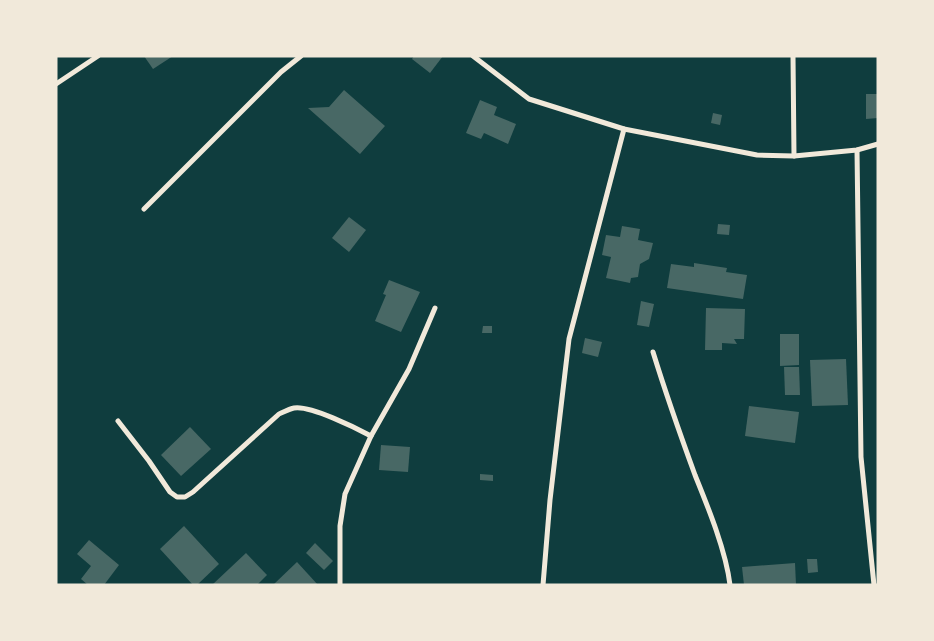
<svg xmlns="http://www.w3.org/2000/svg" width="934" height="641" font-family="'Libre Baskerville',serif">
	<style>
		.building { fill: #486865 }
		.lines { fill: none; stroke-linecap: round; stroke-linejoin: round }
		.minor { stroke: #f1e9da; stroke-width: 5 }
	</style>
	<rect width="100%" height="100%" fill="#0f3d3e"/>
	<g class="building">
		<path d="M 144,56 L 173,56 L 153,69 Z"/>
		<path d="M 414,56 L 443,56 L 430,73 L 412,59 Z"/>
		<path d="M 344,90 L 385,126 L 360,154 L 308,108 L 329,107 Z"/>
		<path d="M 866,94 L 878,94 L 878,118 L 866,119 Z"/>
		<path d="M 480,100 L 497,107 L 494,115 L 516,124 L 508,144 L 484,133 L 481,139 L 466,133 Z"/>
		<path d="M 713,113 L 722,115 L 720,125 L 711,123 Z"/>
		<path d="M 349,217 L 366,230 L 349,252 L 332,238 Z"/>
		<path d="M 718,224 L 730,225 L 729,235 L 717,234 Z"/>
		<path d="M 622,226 L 640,229 L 638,240 L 653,243 L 649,259 L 640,264 L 638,277 L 631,278 L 630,283 L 606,278 L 611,257 L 602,255 L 606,235 L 620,237 Z"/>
		<path d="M 694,263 L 727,268 L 726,272 L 747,275 L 743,299 L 667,288 L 671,264 L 694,267 Z"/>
		<path d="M 389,280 L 420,292 L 401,332 L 375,321 L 386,295 L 383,294 Z"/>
		<path d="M 641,301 L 654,304 L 649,327 L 637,325 Z"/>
		<path d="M 706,308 L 745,309 L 744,339 L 734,339 L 737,344 L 722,343 L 722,350 L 705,350 Z"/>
		<path d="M 483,326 L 492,326 L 492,333 L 482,333 Z"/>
		<path d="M 780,334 L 799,334 L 799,365 L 780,366 Z"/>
		<path d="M 585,338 L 602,342 L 598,357 L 582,353 Z"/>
		<path d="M 846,359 L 848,405 L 812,406 L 810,360 Z"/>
		<path d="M 784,367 L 799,367 L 800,395 L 785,395 Z"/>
		<path d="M 749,406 L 799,412 L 795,443 L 745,436 Z"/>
		<path d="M 190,427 L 211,449 L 181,476 L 161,455 Z"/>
		<path d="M 381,445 L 410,447 L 408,472 L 379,470 Z"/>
		<path d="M 480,474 L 493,475 L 493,481 L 480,480 Z"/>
		<path d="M 184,526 L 219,564 L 197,585 L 193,585 L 160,549 Z"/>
		<path d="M 89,540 L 119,565 L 104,585 L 88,585 L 81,579 L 91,566 L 77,554 Z"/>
		<path d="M 315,543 L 333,561 L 324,570 L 306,553 Z"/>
		<path d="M 246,553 L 267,575 L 257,585 L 212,585 Z"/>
		<path d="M 807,559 L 817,559 L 818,572 L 808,573 Z"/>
		<path d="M 297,562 L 318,585 L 273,585 Z"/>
		<path d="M 795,563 L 796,585 L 744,585 L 742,567 Z"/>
	</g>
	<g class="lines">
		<g class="minor">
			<path d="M 473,56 L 529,99 L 624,129 L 757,155 L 794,156 L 857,150 L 878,144"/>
			<path d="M 793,56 L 794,156"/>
			<path d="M 56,84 L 98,56"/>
			<path d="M 857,150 L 861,457 L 874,585"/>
			<path d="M 144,209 L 281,72 L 301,56"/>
			<path d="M 653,352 C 666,394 680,434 695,475 C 708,507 726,551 730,585"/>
			<path d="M 118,421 L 149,461 L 170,492 L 177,497 L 185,497 L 193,492 L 279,414 C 284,412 289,409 294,408 C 310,405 356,428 371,436"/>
			<path d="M 340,585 L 340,526 L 345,494 L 371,436 L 409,369 L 435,308"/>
			<path d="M 543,585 L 550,500 L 569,339 L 624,129"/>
		</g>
	</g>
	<rect width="934" height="641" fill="none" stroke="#f1e9da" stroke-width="115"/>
</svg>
